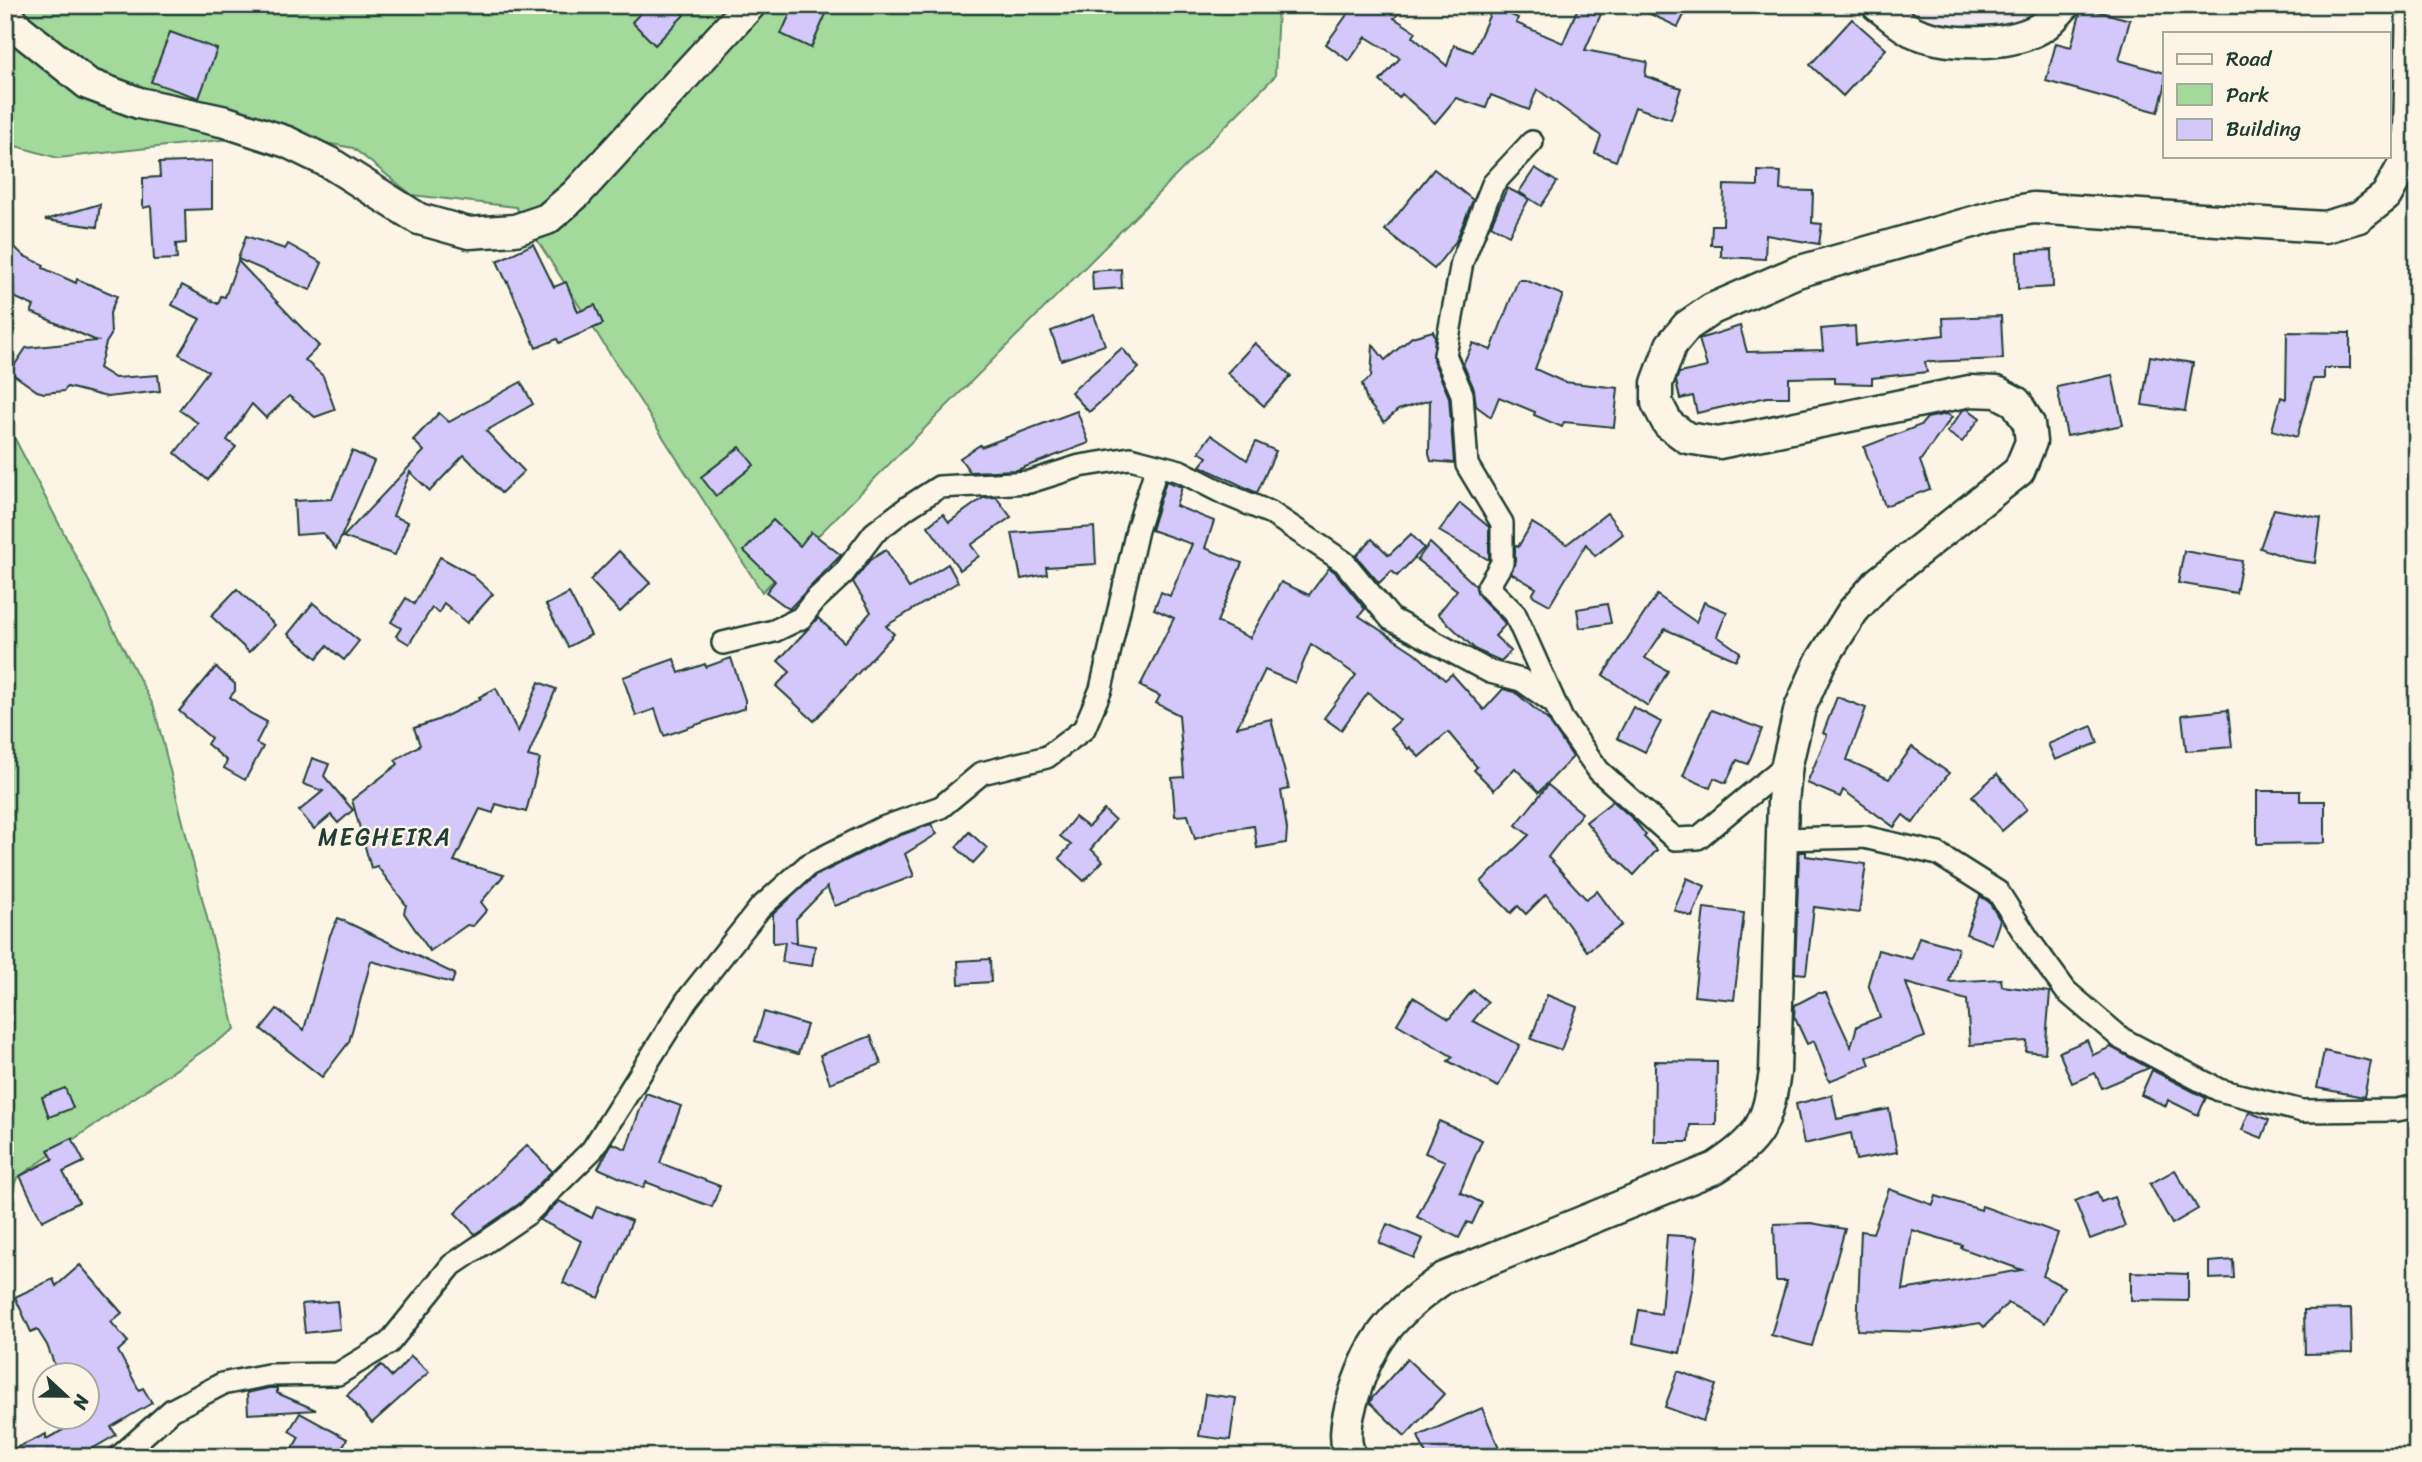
<svg xmlns="http://www.w3.org/2000/svg" width="2422" height="1462" font-family="Sriracha,sans-serif">
	<style>
		.built { fill: #f0e8eb }
		.green { fill: #a4d99c; stroke: #628b68; stroke-width: 2 }
		.building { fill: #d4c8fa; stroke: #1f3d34; stroke-width: 2; fill-rule: evenodd }
		.lines { fill: none; stroke-linecap: round; stroke-linejoin: round }
		.minor-casing { stroke: #1f3d34; stroke-width: 26 }
		.secondary-casing { stroke: #1f3d34; stroke-width: 35 }
		.minor { stroke: #fcf5e5; stroke-width: 21 }
		.secondary { stroke: #fcf5e5; stroke-width: 30 }
		.labels { text-anchor: middle; stroke-width: 5; stroke-linejoin: round; paint-order: stroke }
		.quarter-label { font-size: 24px; letter-spacing: 2px; fill: #1f3d34; stroke: #fcf5e5 }
	</style>
	<rect width="100%" height="100%" fill="#fcf5e5"/>
	<filter id="ink" filterUnits="userSpaceOnUse"><feTurbulence type="fractalNoise" baseFrequency=".0143" numOctaves="2"/><feDisplacementMap in="SourceGraphic" scale="14" xChannelSelector="R" yChannelSelector="G"/><feConvolveMatrix kernelMatrix="1 2 1 2 8 2 1 2 1" color-interpolation-filters="sRGB"/></filter>
	<g filter="url(#ink)">
		<path class="built" d="M 1897,5 L 2053,5 L 2028,31 L 1970,37 L 1916,18 Z"/>
		<g class="green">
			<path d="M 5,5 L 1278,5 L 1275,76 L 762,592 L 516,207 L 412,195 L 353,148 L 276,134 L 58,158 L 5,143 Z"/>
			<path d="M 5,416 L 13,435 L 154,707 L 235,1029 L 17,1178 L 5,1209 Z"/>
		</g>
		<g class="building">
			<path d="M 648,5 L 674,5 L 684,15 L 655,45 L 632,22 Z"/>
			<path d="M 794,5 L 830,5 L 811,48 L 781,34 Z"/>
			<path d="M 1354,5 L 1407,5 L 1394,18 L 1416,32 L 1413,37 L 1447,66 L 1454,45 L 1473,52 L 1493,7 L 1518,18 L 1516,23 L 1563,43 L 1579,5 L 1605,5 L 1585,50 L 1647,62 L 1645,76 L 1681,88 L 1671,119 L 1635,107 L 1616,161 L 1595,153 L 1601,136 L 1537,89 L 1529,110 L 1491,95 L 1486,108 L 1456,98 L 1435,123 L 1402,94 L 1399,98 L 1380,81 L 1400,58 L 1366,37 L 1349,61 L 1326,44 Z"/>
			<path d="M 1631,5 L 1689,5 L 1678,27 Z"/>
			<path d="M 2082,7 L 2130,20 L 2119,60 L 2165,73 L 2165,87 L 2158,112 L 2046,81 L 2056,43 L 2071,47 Z"/>
			<path d="M 1852,19 L 1886,49 L 1843,96 L 1810,65 Z"/>
			<path d="M 170,32 L 217,49 L 199,98 L 151,82 Z"/>
			<path d="M 212,161 L 212,209 L 185,210 L 186,243 L 176,244 L 177,259 L 154,260 L 151,206 L 143,208 L 143,178 L 160,177 L 159,163 Z"/>
			<path d="M 1535,168 L 1557,182 L 1541,206 L 1519,192 Z"/>
			<path d="M 1434,169 L 1473,200 L 1456,241 L 1434,269 L 1385,230 Z"/>
			<path d="M 1758,171 L 1781,172 L 1780,190 L 1813,191 L 1812,223 L 1822,224 L 1819,244 L 1766,235 L 1765,259 L 1721,257 L 1721,245 L 1711,245 L 1712,225 L 1723,225 L 1724,185 L 1758,186 Z"/>
			<path d="M 1507,188 L 1529,199 L 1509,235 L 1491,225 Z"/>
			<path d="M 100,204 L 97,227 L 45,220 Z"/>
			<path d="M 246,236 L 285,249 L 288,244 L 322,263 L 310,290 L 238,259 Z"/>
			<path d="M 5,238 L 24,256 L 44,265 L 43,268 L 76,283 L 77,279 L 117,296 L 110,313 L 111,335 L 106,343 L 99,368 L 115,378 L 158,375 L 160,391 L 107,397 L 67,387 L 64,391 L 44,393 L 37,391 L 10,372 L 26,348 L 97,341 L 31,312 L 34,306 L 5,293 Z"/>
			<path d="M 533,244 L 554,287 L 566,282 L 578,312 L 595,305 L 603,324 L 559,343 L 557,339 L 536,348 L 508,282 L 507,283 L 497,261 Z"/>
			<path d="M 2052,250 L 2053,287 L 2018,289 L 2017,252 Z"/>
			<path d="M 238,261 L 319,346 L 305,360 L 323,376 L 335,410 L 315,417 L 289,396 L 266,418 L 252,404 L 227,440 L 236,447 L 208,480 L 175,453 L 198,423 L 179,410 L 208,371 L 179,354 L 200,319 L 172,305 L 182,285 L 218,304 L 221,296 L 225,297 Z"/>
			<path d="M 1121,269 L 1122,288 L 1093,290 L 1092,271 Z"/>
			<path d="M 1518,280 L 1525,280 L 1563,295 L 1535,369 L 1564,382 L 1618,388 L 1614,427 L 1564,422 L 1562,427 L 1534,415 L 1535,412 L 1499,397 L 1491,417 L 1476,406 L 1474,389 L 1463,364 L 1473,343 L 1491,350 Z"/>
			<path d="M 1094,315 L 1105,345 L 1061,360 L 1051,331 Z"/>
			<path d="M 2001,316 L 2003,359 L 1925,362 L 1927,372 L 1872,378 L 1872,384 L 1834,383 L 1834,377 L 1789,378 L 1789,397 L 1767,397 L 1697,413 L 1693,396 L 1680,399 L 1676,381 L 1679,373 L 1707,367 L 1699,339 L 1740,326 L 1747,352 L 1823,350 L 1821,329 L 1855,326 L 1856,345 L 1944,335 L 1943,318 Z"/>
			<path d="M 1433,331 L 1435,337 L 1433,360 L 1449,397 L 1454,463 L 1431,461 L 1429,454 L 1430,400 L 1398,410 L 1384,422 L 1367,401 L 1362,384 L 1371,377 L 1373,345 L 1385,360 L 1412,337 Z"/>
			<path d="M 2287,332 L 2350,333 L 2350,368 L 2324,368 L 2324,379 L 2313,379 L 2297,437 L 2272,430 L 2281,397 L 2286,399 Z"/>
			<path d="M 1255,343 L 1291,376 L 1264,406 L 1227,373 Z"/>
			<path d="M 1122,348 L 1139,368 L 1089,412 L 1071,392 Z"/>
			<path d="M 2150,356 L 2193,363 L 2185,411 L 2142,405 Z"/>
			<path d="M 2112,375 L 2123,425 L 2067,436 L 2057,387 Z"/>
			<path d="M 521,382 L 533,404 L 486,431 L 524,471 L 501,493 L 464,455 L 430,491 L 410,472 L 393,516 L 408,522 L 395,555 L 343,537 L 424,451 L 413,440 L 439,413 L 449,422 Z"/>
			<path d="M 1968,409 L 1980,418 L 1962,442 L 1947,432 L 1963,410 Z"/>
			<path d="M 1077,411 L 1089,443 L 1017,470 L 970,472 L 960,458 L 980,445 L 981,447 Z"/>
			<path d="M 1947,414 L 1952,417 L 1920,461 L 1930,489 L 1885,506 L 1864,447 L 1921,425 L 1927,418 Z"/>
			<path d="M 1211,435 L 1247,460 L 1256,442 L 1276,451 L 1257,493 L 1200,466 L 1207,457 L 1199,452 Z"/>
			<path d="M 740,447 L 754,465 L 716,496 L 701,477 Z"/>
			<path d="M 352,451 L 374,461 L 336,549 L 323,533 L 296,535 L 294,501 L 332,499 Z"/>
			<path d="M 1166,481 L 1182,487 L 1176,506 L 1214,521 L 1205,548 L 1242,563 L 1217,622 L 1250,638 L 1281,582 L 1309,595 L 1329,568 L 1335,572 L 1365,609 L 1359,616 L 1415,653 L 1445,680 L 1452,674 L 1484,710 L 1503,689 L 1515,692 L 1548,720 L 1573,757 L 1539,792 L 1515,768 L 1494,790 L 1474,770 L 1477,767 L 1448,732 L 1419,757 L 1410,747 L 1408,749 L 1390,729 L 1400,720 L 1368,693 L 1341,730 L 1324,718 L 1356,675 L 1311,644 L 1295,683 L 1265,670 L 1237,727 L 1271,719 L 1289,789 L 1281,791 L 1287,829 L 1286,843 L 1257,848 L 1254,826 L 1219,831 L 1195,839 L 1188,815 L 1175,816 L 1172,778 L 1184,777 L 1179,715 L 1156,703 L 1160,696 L 1140,686 L 1174,618 L 1154,609 L 1161,592 L 1170,596 L 1192,544 L 1151,530 Z"/>
			<path d="M 996,497 L 1011,517 L 971,545 L 979,556 L 960,570 L 928,526 L 943,514 L 949,522 L 983,498 Z"/>
			<path d="M 1460,503 L 1489,527 L 1489,560 L 1439,531 Z"/>
			<path d="M 2274,509 L 2321,518 L 2315,563 L 2294,560 L 2260,548 Z"/>
			<path d="M 1607,513 L 1623,534 L 1595,556 L 1586,544 L 1550,605 L 1532,595 L 1536,588 L 1511,573 L 1515,563 L 1515,545 L 1518,547 L 1532,523 L 1567,544 Z"/>
			<path d="M 773,520 L 800,546 L 811,532 L 841,555 L 789,609 L 766,592 L 775,581 L 744,551 Z"/>
			<path d="M 1094,527 L 1096,564 L 1046,567 L 1047,574 L 1021,579 L 1012,533 Z"/>
			<path d="M 1411,534 L 1424,548 L 1397,576 L 1392,571 L 1379,583 L 1356,556 L 1372,539 L 1389,555 Z"/>
			<path d="M 1430,543 L 1475,585 L 1479,596 L 1504,622 L 1505,625 L 1495,636 L 1511,651 L 1501,661 L 1476,650 L 1438,614 L 1457,590 L 1417,560 Z"/>
			<path d="M 886,550 L 909,588 L 948,564 L 958,582 L 886,626 L 894,634 L 814,721 L 776,686 L 790,672 L 778,661 L 818,618 L 844,642 L 871,612 L 853,582 L 870,560 Z"/>
			<path d="M 619,551 L 650,583 L 620,612 L 590,580 Z"/>
			<path d="M 2184,551 L 2242,561 L 2236,593 L 2178,583 Z"/>
			<path d="M 440,557 L 471,574 L 493,594 L 467,623 L 444,603 L 439,613 L 432,608 L 409,644 L 396,636 L 401,628 L 391,622 L 406,598 L 414,604 Z"/>
			<path d="M 237,589 L 275,625 L 249,652 L 211,616 Z"/>
			<path d="M 569,593 L 591,635 L 568,647 L 546,605 Z"/>
			<path d="M 1657,595 L 1696,622 L 1704,602 L 1727,612 L 1717,636 L 1740,652 L 1736,660 L 1665,629 L 1645,658 L 1668,671 L 1648,706 L 1603,675 Z"/>
			<path d="M 313,603 L 359,641 L 344,660 L 327,646 L 317,658 L 288,634 Z"/>
			<path d="M 1607,604 L 1611,623 L 1580,628 L 1577,609 Z"/>
			<path d="M 731,658 L 745,700 L 745,708 L 664,736 L 655,709 L 636,716 L 623,677 L 674,659 L 679,673 L 705,664 L 706,667 Z"/>
			<path d="M 216,667 L 235,684 L 235,691 L 230,697 L 250,713 L 267,722 L 256,743 L 263,747 L 245,780 L 224,768 L 227,761 L 207,744 L 211,738 L 179,711 Z"/>
			<path d="M 539,682 L 556,689 L 528,756 L 540,759 L 526,812 L 496,804 L 493,813 L 480,809 L 454,861 L 504,875 L 481,902 L 487,910 L 473,926 L 467,925 L 430,951 L 404,913 L 406,905 L 377,866 L 371,868 L 352,800 L 398,764 L 395,760 L 420,745 L 414,728 L 438,720 L 481,699 L 479,697 L 496,688 L 518,732 Z"/>
			<path d="M 1837,697 L 1866,708 L 1847,760 L 1889,779 L 1912,747 L 1949,773 L 1913,823 L 1903,815 L 1894,827 L 1843,790 L 1840,797 L 1807,783 L 1827,735 L 1823,733 Z"/>
			<path d="M 1633,707 L 1661,722 L 1645,752 L 1617,738 Z"/>
			<path d="M 1711,710 L 1762,729 L 1748,764 L 1737,760 L 1726,783 L 1714,778 L 1710,788 L 1683,776 Z"/>
			<path d="M 2228,710 L 2232,747 L 2186,751 L 2182,715 Z"/>
			<path d="M 2092,726 L 2098,743 L 2055,760 L 2048,744 Z"/>
			<path d="M 312,758 L 329,764 L 324,776 L 353,810 L 338,823 L 331,815 L 314,829 L 299,811 L 323,791 L 303,784 Z"/>
			<path d="M 1997,774 L 2027,809 L 2002,831 L 1972,796 Z"/>
			<path d="M 1548,785 L 1582,813 L 1548,857 L 1586,899 L 1597,891 L 1622,925 L 1587,951 L 1546,894 L 1526,914 L 1518,906 L 1511,913 L 1481,882 L 1529,835 L 1516,825 Z"/>
			<path d="M 2257,791 L 2300,791 L 2300,801 L 2325,801 L 2325,843 L 2257,844 Z"/>
			<path d="M 1613,801 L 1633,819 L 1646,835 L 1644,837 L 1657,850 L 1634,875 L 1611,853 L 1586,822 Z"/>
			<path d="M 1104,810 L 1115,820 L 1091,849 L 1103,861 L 1084,881 L 1059,858 L 1071,845 L 1060,836 L 1075,817 L 1088,827 Z"/>
			<path d="M 931,824 L 937,834 L 905,854 L 914,876 L 835,906 L 827,887 L 796,919 L 797,942 L 790,942 L 815,946 L 812,966 L 782,962 L 785,942 L 773,943 L 773,914 L 815,876 L 885,841 Z"/>
			<path d="M 969,832 L 987,848 L 973,863 L 956,847 Z"/>
			<path d="M 1799,852 L 1806,852 L 1806,856 L 1866,864 L 1859,913 L 1814,907 L 1806,974 L 1795,973 Z"/>
			<path d="M 1687,878 L 1705,886 L 1692,917 L 1674,910 Z"/>
			<path d="M 1980,896 L 1989,902 L 2000,920 L 1992,944 L 1966,934 Z"/>
			<path d="M 1704,908 L 1744,913 L 1734,1000 L 1694,996 Z"/>
			<path d="M 338,918 L 455,974 L 452,983 L 371,961 L 349,1042 L 322,1077 L 261,1029 L 277,1009 L 304,1030 L 330,935 Z"/>
			<path d="M 1919,937 L 1958,948 L 1949,982 L 2001,979 L 2002,986 L 2050,992 L 2045,1053 L 2026,1051 L 2027,1041 L 1970,1045 L 1967,1000 L 1906,983 L 1925,1037 L 1867,1057 L 1870,1065 L 1829,1081 L 1814,1041 L 1807,1044 L 1794,1016 L 1795,1005 L 1818,993 L 1826,993 L 1851,1047 L 1857,1026 L 1880,1017 L 1868,984 L 1878,950 L 1912,959 Z"/>
			<path d="M 990,959 L 991,982 L 959,984 L 958,961 Z"/>
			<path d="M 1473,990 L 1488,1002 L 1473,1021 L 1520,1045 L 1498,1087 L 1448,1061 L 1453,1057 L 1397,1024 L 1413,997 L 1449,1019 Z"/>
			<path d="M 1547,995 L 1577,1007 L 1561,1050 L 1531,1039 Z"/>
			<path d="M 764,1012 L 807,1025 L 798,1054 L 755,1041 Z"/>
			<path d="M 871,1036 L 881,1064 L 830,1083 L 820,1055 Z"/>
			<path d="M 2087,1040 L 2093,1055 L 2111,1047 L 2149,1068 L 2102,1088 L 2095,1073 L 2072,1083 L 2059,1052 Z"/>
			<path d="M 2324,1051 L 2371,1061 L 2364,1097 L 2317,1088 Z"/>
			<path d="M 1655,1061 L 1717,1062 L 1716,1125 L 1690,1125 L 1689,1142 L 1654,1142 Z"/>
			<path d="M 2152,1070 L 2206,1098 L 2198,1115 L 2168,1100 L 2166,1106 L 2141,1095 Z"/>
			<path d="M 65,1088 L 73,1108 L 49,1117 L 42,1097 Z"/>
			<path d="M 646,1093 L 681,1106 L 660,1163 L 720,1186 L 712,1207 L 646,1182 L 643,1188 L 598,1168 L 612,1143 L 626,1149 Z"/>
			<path d="M 1832,1095 L 1837,1119 L 1889,1109 L 1897,1152 L 1856,1160 L 1851,1133 L 1804,1144 L 1796,1104 Z"/>
			<path d="M 2249,1112 L 2269,1120 L 2262,1138 L 2242,1130 Z"/>
			<path d="M 1439,1121 L 1482,1140 L 1460,1192 L 1482,1203 L 1472,1224 L 1467,1222 L 1459,1238 L 1417,1217 L 1445,1161 L 1425,1153 Z"/>
			<path d="M 72,1138 L 84,1162 L 63,1172 L 79,1202 L 42,1221 L 20,1176 L 53,1159 L 48,1150 Z"/>
			<path d="M 527,1145 L 552,1171 L 519,1204 L 475,1234 L 455,1213 Z"/>
			<path d="M 2175,1170 L 2198,1209 L 2172,1224 L 2150,1184 Z"/>
			<path d="M 1889,1189 L 1933,1205 L 1936,1196 L 1981,1210 L 1982,1206 L 2058,1233 L 2043,1276 L 2064,1287 L 2045,1323 L 2008,1303 L 1984,1327 L 1980,1323 L 1925,1332 L 1857,1330 L 1861,1231 L 1873,1233 ZM 1912,1230 L 1962,1245 L 1961,1248 L 2022,1270 L 1903,1290 Z"/>
			<path d="M 2097,1192 L 2101,1202 L 2114,1197 L 2125,1226 L 2090,1239 L 2075,1201 Z"/>
			<path d="M 559,1201 L 592,1218 L 597,1206 L 632,1221 L 599,1298 L 563,1283 L 581,1241 L 540,1220 Z"/>
			<path d="M 1811,1223 L 1845,1229 L 1812,1346 L 1771,1335 L 1787,1281 L 1776,1281 L 1774,1224 Z"/>
			<path d="M 1387,1224 L 1423,1239 L 1414,1258 L 1379,1243 Z"/>
			<path d="M 1667,1235 L 1697,1237 L 1693,1284 L 1680,1353 L 1633,1343 L 1639,1310 L 1661,1314 Z"/>
			<path d="M 2233,1260 L 2234,1278 L 2209,1279 L 2209,1262 Z"/>
			<path d="M 80,1265 L 122,1313 L 111,1322 L 128,1342 L 118,1351 L 139,1390 L 143,1388 L 152,1403 L 111,1427 L 116,1435 L 78,1457 L 5,1457 L 5,1453 L 46,1434 L 46,1439 L 88,1417 L 88,1375 L 55,1375 L 59,1371 L 57,1371 L 47,1345 L 37,1329 L 31,1332 L 15,1297 L 53,1279 L 56,1286 Z"/>
			<path d="M 2131,1272 L 2188,1274 L 2188,1301 L 2131,1300 Z"/>
			<path d="M 337,1301 L 340,1329 L 305,1333 L 302,1304 Z"/>
			<path d="M 2351,1309 L 2352,1353 L 2305,1354 L 2304,1310 Z"/>
			<path d="M 411,1356 L 429,1372 L 372,1423 L 347,1395 L 381,1365 L 392,1377 Z"/>
			<path d="M 1407,1359 L 1444,1394 L 1405,1436 L 1370,1403 L 1372,1398 Z"/>
			<path d="M 1678,1371 L 1716,1385 L 1703,1421 L 1665,1407 Z"/>
			<path d="M 269,1388 L 277,1388 L 277,1393 L 316,1410 L 248,1414 L 247,1393 Z"/>
			<path d="M 1205,1394 L 1236,1398 L 1230,1440 L 1199,1436 Z"/>
			<path d="M 1482,1408 L 1503,1457 L 1427,1457 L 1418,1436 Z"/>
			<path d="M 300,1413 L 347,1439 L 337,1457 L 288,1457 L 299,1437 L 289,1431 Z"/>
		</g>
		<g class="lines">
			<g class="minor-casing">
				<g id="minor">
					<path d="M 1532,142 L 1493,184 L 1462,262 L 1445,355 L 1462,394 L 1467,465 L 1502,523 L 1502,563 L 1488,587 L 1515,614 L 1562,719 L 1599,771 L 1675,839 L 1698,838 L 1787,764"/>
					<path d="M 723,643 L 774,631 L 801,618 L 814,601 L 844,573 L 874,533 L 908,507 L 939,487 L 1029,482 L 1080,466 L 1130,458 L 1180,471 L 1225,494 L 1271,513 L 1344,562 L 1391,619 L 1490,672 L 1521,680 L 1554,703"/>
					<path d="M 1781,839 L 1864,837 L 1938,854 L 1998,892 L 2028,939 L 2066,991 L 2122,1039 L 2219,1090 L 2302,1111 L 2397,1110 L 2417,1106"/>
					<path d="M 119,1457 L 172,1410 L 222,1384 L 268,1375 L 338,1374 L 389,1343 L 452,1265 L 527,1214 L 592,1150 L 687,1000 L 760,908 L 808,865 L 880,829 L 941,807 L 982,773 L 1047,757 L 1084,729 L 1101,689 L 1137,530 L 1157,466"/>
				</g>
			</g>
			<g class="secondary-casing">
				<g id="secondary">
					<path d="M 1877,5 C 1888,13 1900,25 1912,31 C 1946,47 2014,47 2045,25 C 2052,20 2059,11 2065,5"/>
					<path d="M 5,12 L 19,29 L 88,84 L 139,103 L 226,122 L 287,142 L 330,163 L 419,219 L 469,233 L 515,230 L 547,219 L 576,194 L 750,5"/>
					<path d="M 1352,1457 C 1342,1443 1347,1420 1351,1405 C 1368,1342 1391,1315 1444,1278 L 1715,1168 C 1760,1139 1767,1124 1775,1072 L 1783,801 L 1787,764 L 1800,708 L 1820,663 L 1853,611 L 1879,582 L 2019,471 L 2031,442 L 2029,424 L 2016,402 L 1997,392 L 1970,391 L 1719,443 L 1687,438 L 1668,424 L 1657,403 L 1657,383 L 1671,345 L 1687,326 L 1712,309 L 1797,272 L 2001,214 L 2033,208 L 2325,227 L 2359,217 L 2386,196 L 2404,164 L 2409,132 L 2412,5"/>
				</g>
			</g>
			<use href="#minor" class="minor"/>
			<use href="#secondary" class="secondary"/>
		</g>
	</g>
	<g class="labels">
		<g class="quarter-label">
			<text x="385" y="845">MEGHEIRA</text>
		</g>
	</g>
	<rect width="2422" height="1462" fill="none" stroke="#fcf5e5" stroke-width="28"/>
	<rect x="14" y="14" width="2394" height="1434" fill="none" stroke="#1f3d34" stroke-width="2.5" filter="url(#ink)"/>
	<rect x="2163" y="32" width="228" height="126" fill="#fcf5e5" stroke="#a4ab9e" stroke-width="2"/>
	<rect x="2177" y="54" width="35" height="10" fill="#fcf5e5" stroke="#a4ab9e" stroke-width="2"/>
	<text x="2226" y="66" font-size="21" fill="#1f3d34">Road</text>
	<rect x="2177" y="84" width="35" height="21" fill="#a4d99c" stroke="#a4ab9e" stroke-width="2"/>
	<text x="2226" y="102" font-size="21" fill="#1f3d34">Park</text>
	<rect x="2177" y="119" width="35" height="21" fill="#d4c8fa" stroke="#a4ab9e" stroke-width="2"/>
	<text x="2226" y="136" font-size="21" fill="#1f3d34">Building</text>
	<g transform="translate(66 1396) rotate(112)"><circle r="33" fill="#fcf5e5" stroke="#a4ab9e" stroke-width="2"/>
	<path d="M0-5L12 26L0 18L-12 26Z" fill="#1f3d34"/>
	<text y="-10" font-size="19" font-weight="bold" text-anchor="middle" fill="#1f3d34">N</text>
	</g>
</svg>
